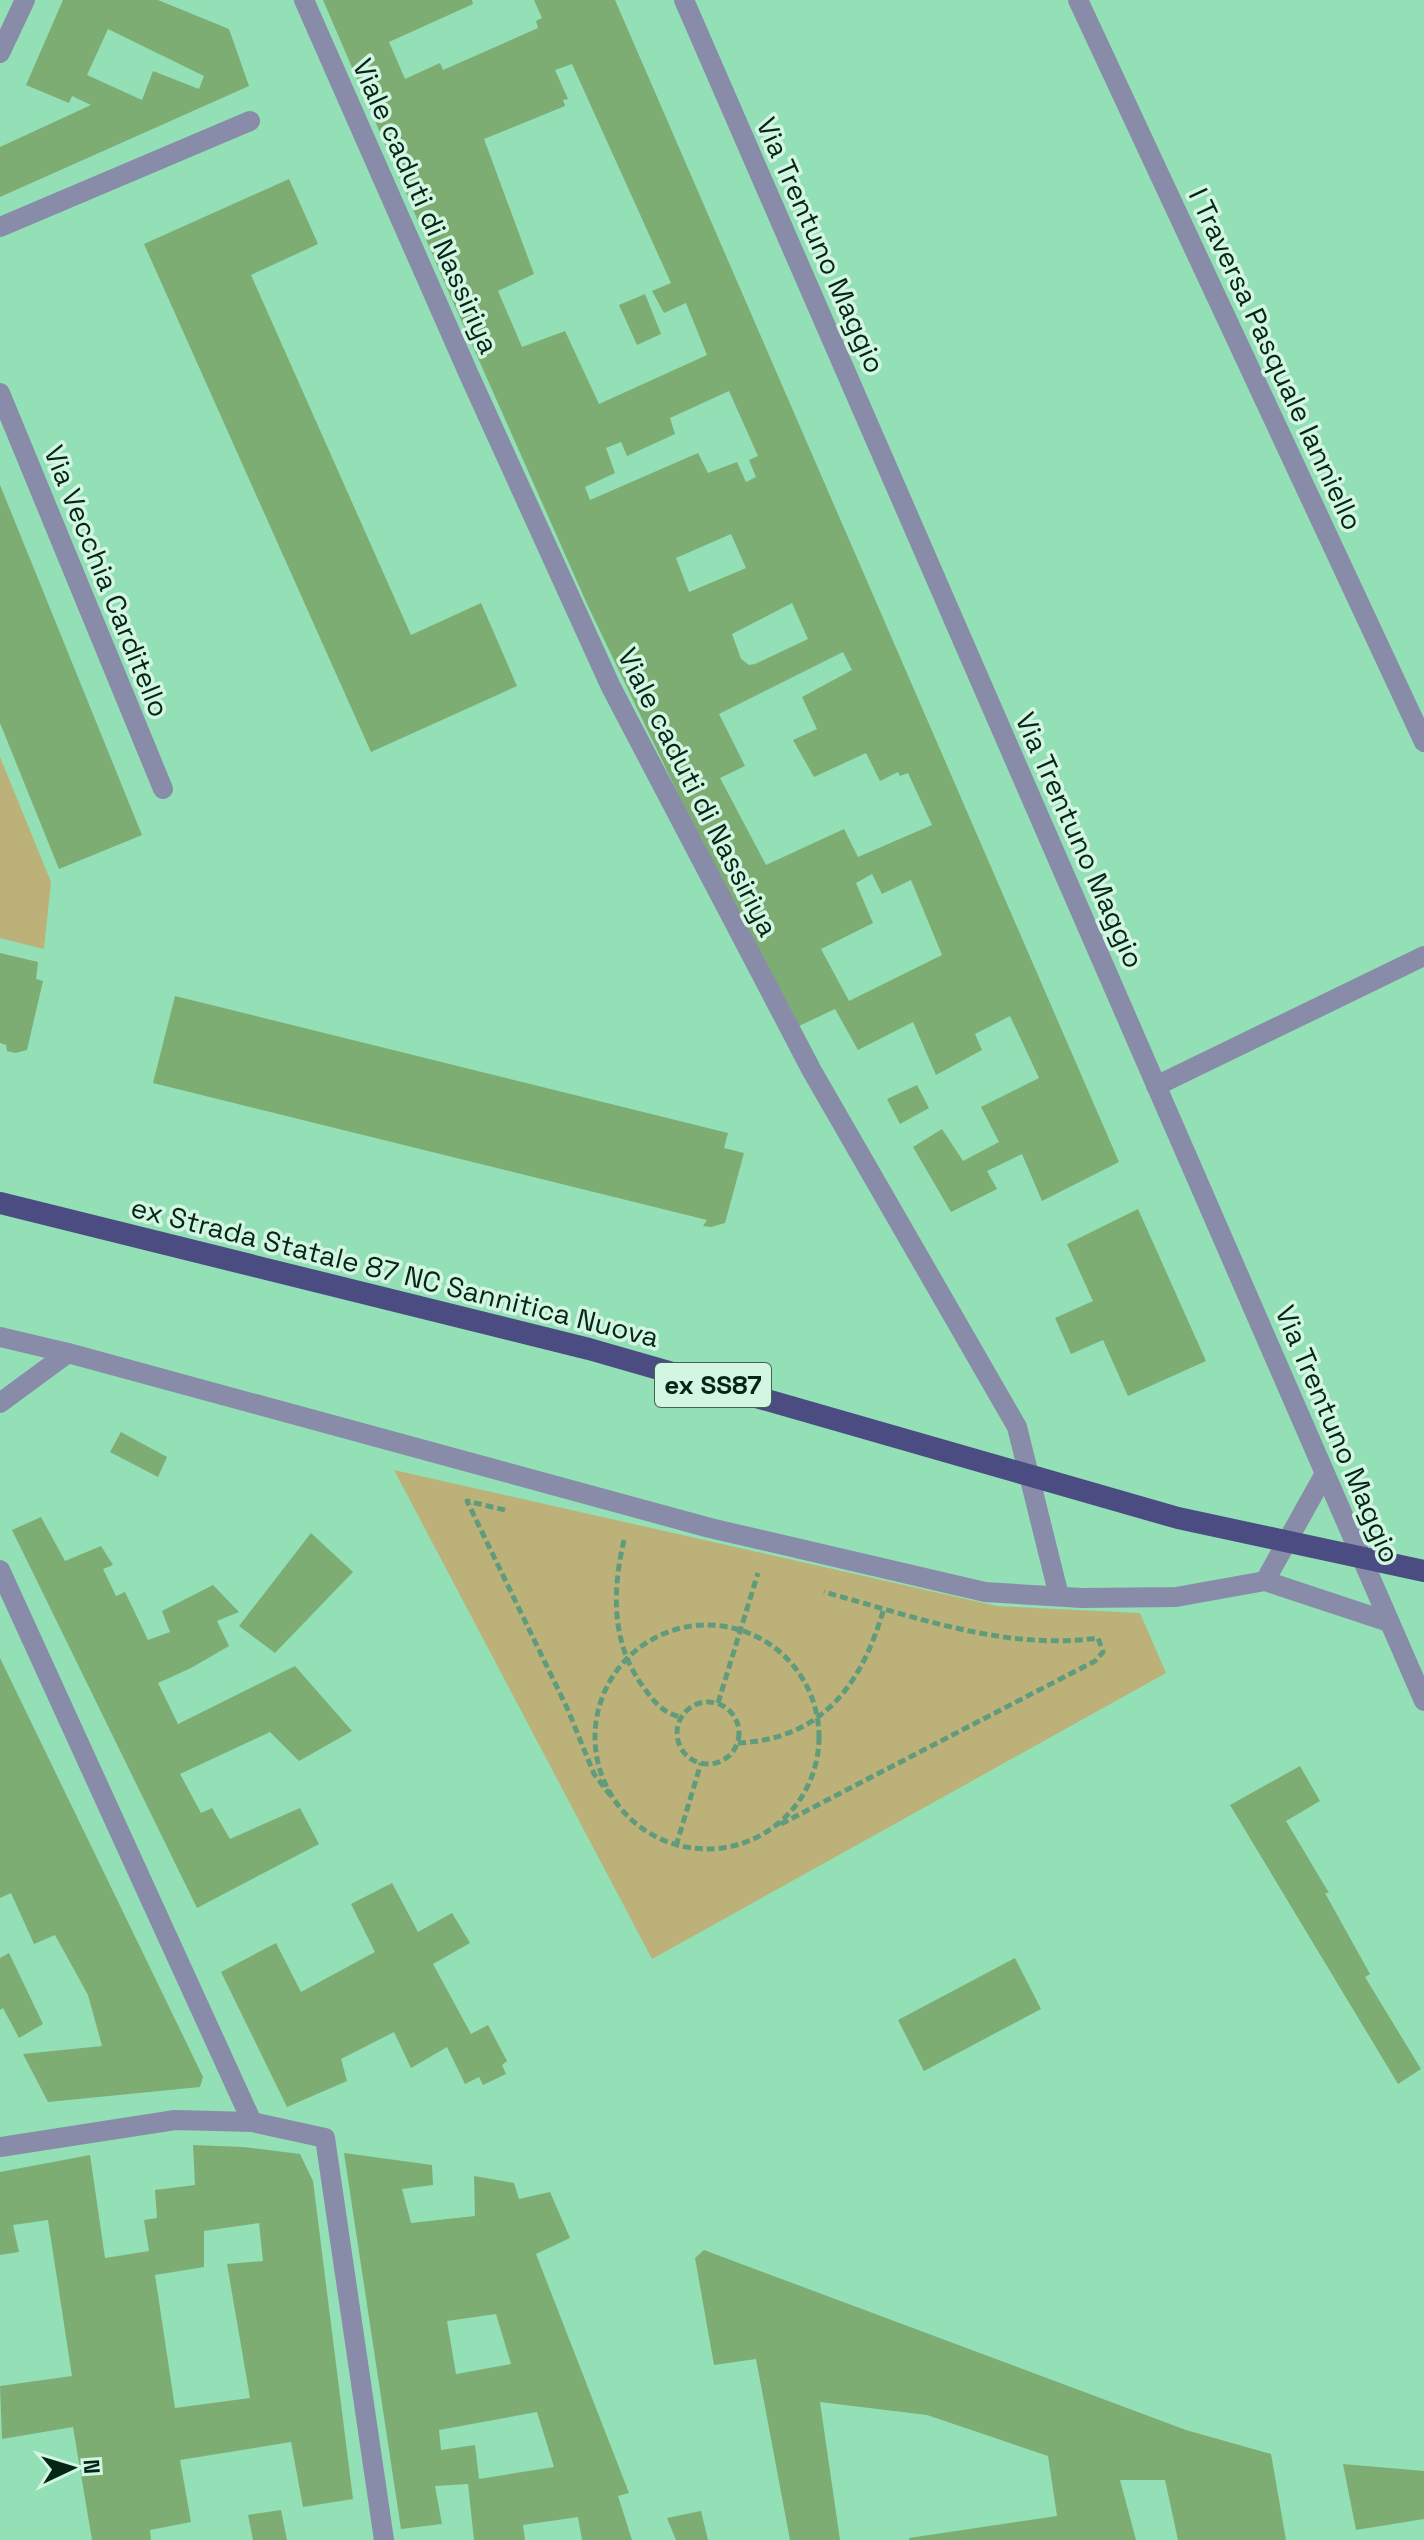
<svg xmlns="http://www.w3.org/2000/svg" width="1424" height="2540" font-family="'Space Grotesk',sans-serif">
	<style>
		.green { fill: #bcb279 }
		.building { fill: #7ead74; fill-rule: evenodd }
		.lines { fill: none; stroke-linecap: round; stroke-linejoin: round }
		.path { stroke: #609c7c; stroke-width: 5; stroke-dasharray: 8 4; stroke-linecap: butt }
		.minor { stroke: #898ca8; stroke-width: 20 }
		.tertiary { stroke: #898ca8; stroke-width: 20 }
		.trunk { stroke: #4a4c82; stroke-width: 22 }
		.labels { text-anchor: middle; stroke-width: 7; stroke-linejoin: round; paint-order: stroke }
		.shield { fill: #d2f6e1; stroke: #426453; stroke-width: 2 }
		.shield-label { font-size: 26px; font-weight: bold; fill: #052516 }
		.street-label { font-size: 28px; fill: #052516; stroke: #d2f6e1 }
	</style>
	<rect width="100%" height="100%" fill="#93dfb6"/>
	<g class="green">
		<path d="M 0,757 L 51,882 L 44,949 L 0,938 Z"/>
		<path d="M 394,1470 L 997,1606 L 1140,1613 L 1166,1673 L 652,1959 Z"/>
	</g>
	<g class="building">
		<path d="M 63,0 L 158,0 L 229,29 L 249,86 L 0,197 L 0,147 L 91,105 L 72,96 L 69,103 L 26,85 ZM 108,29 L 204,76 L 199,89 L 153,71 L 142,100 L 87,75 Z"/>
		<path d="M 323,0 L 472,0 L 473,4 L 389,42 L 405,79 L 440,63 L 443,70 L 538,28 L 536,21 L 542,18 L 534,0 L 615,0 L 1119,1162 L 1042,1201 L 1022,1154 L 987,1171 L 997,1189 L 951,1212 L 913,1147 L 942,1129 L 963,1161 L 999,1142 L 981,1107 L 1039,1078 L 1010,1016 L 975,1034 L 982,1050 L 936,1075 L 913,1022 L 858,1050 L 835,1009 L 799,1026 L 681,800 L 587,604 L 446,286 ZM 572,64 L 671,283 L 652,291 L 664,313 L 686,303 L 707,355 L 599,404 L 565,331 L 522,347 L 498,291 L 534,274 L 484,139 L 565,106 L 563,100 L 568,99 L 555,70 ZM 729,391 L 758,456 L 749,460 L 756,477 L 746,482 L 737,462 L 708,473 L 698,453 L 590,500 L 585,487 L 615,473 L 606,448 L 621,442 L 627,456 L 675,434 L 670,418 ZM 731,534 L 746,568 L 689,592 L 676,558 ZM 792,603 L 808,639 L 755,664 L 749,665 L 741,659 L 732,634 ZM 843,652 L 852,670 L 802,697 L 817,729 L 793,740 L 814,777 L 866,753 L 880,781 L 898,772 L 900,776 L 908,773 L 932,825 L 858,857 L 844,829 L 766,865 L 720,778 L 745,766 L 719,714 ZM 872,874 L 882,894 L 911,880 L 942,955 L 849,1001 L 821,949 L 873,923 L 856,883 Z"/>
		<path d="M 289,179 L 318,244 L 251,275 L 411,635 L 481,603 L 517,686 L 371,752 L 144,244 Z"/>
		<path d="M 645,294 L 661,334 L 637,345 L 619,305 Z"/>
		<path d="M 0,485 L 142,835 L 59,869 L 0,723 Z"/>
		<path d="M 0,953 L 38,962 L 36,979 L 43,981 L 27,1050 L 15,1053 L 7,1051 L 6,1045 L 0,1043 Z"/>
		<path d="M 175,996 L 728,1133 L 724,1148 L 744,1153 L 725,1223 L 711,1227 L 703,1226 L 707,1220 L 153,1083 Z"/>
		<path d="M 917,1085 L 929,1108 L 900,1124 L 887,1099 Z"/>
		<path d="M 1138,1209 L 1206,1361 L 1128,1396 L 1103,1340 L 1071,1354 L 1055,1318 L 1093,1301 L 1067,1244 Z"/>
		<path d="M 121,1432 L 167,1457 L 158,1477 L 110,1452 Z"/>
		<path d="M 41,1517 L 65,1561 L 101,1546 L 113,1565 L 103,1569 L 116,1596 L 125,1592 L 148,1640 L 170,1632 L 162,1611 L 213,1585 L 239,1612 L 217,1621 L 229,1646 L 191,1668 L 158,1683 L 178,1724 L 295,1666 L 352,1731 L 299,1761 L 270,1732 L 180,1774 L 201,1813 L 212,1808 L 230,1839 L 300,1808 L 319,1844 L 197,1908 L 12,1530 Z"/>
		<path d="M 311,1533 L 353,1572 L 275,1653 L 239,1626 Z"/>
		<path d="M 0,1658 L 203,2077 L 200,2087 L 48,2102 L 23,2054 L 102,2046 L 88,1995 L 55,1935 L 34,1944 L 11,1893 L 0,1898 Z"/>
		<path d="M 1300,1766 L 1320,1801 L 1286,1821 L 1329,1893 L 1325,1893 L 1370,1974 L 1365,1977 L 1421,2069 L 1398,2084 L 1230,1805 Z"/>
		<path d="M 392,1883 L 418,1932 L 452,1913 L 470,1943 L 433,1964 L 471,2034 L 488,2025 L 507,2061 L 502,2065 L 506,2074 L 483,2085 L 479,2077 L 465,2084 L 447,2047 L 411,2068 L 394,2032 L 341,2059 L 347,2081 L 287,2107 L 221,1972 L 276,1943 L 301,1992 L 375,1952 L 351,1904 Z"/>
		<path d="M 9,1953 L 43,2024 L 19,2038 L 3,2008 L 0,2010 L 0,1958 Z"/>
		<path d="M 1015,1958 L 1041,2009 L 924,2071 L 898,2020 Z"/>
		<path d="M 193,2145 L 243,2147 L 300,2154 L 313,2181 L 353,2499 L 303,2507 L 291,2442 L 180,2460 L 191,2522 L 150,2530 L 151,2540 L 92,2540 L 73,2427 L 2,2439 L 0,2386 L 72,2376 L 48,2220 L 13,2225 L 19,2252 L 0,2255 L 0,2172 L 90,2155 L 105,2258 L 149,2251 L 144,2220 L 157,2218 L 155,2190 L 195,2185 ZM 259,2223 L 263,2261 L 227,2264 L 250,2398 L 175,2408 L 155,2275 L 204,2267 L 204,2231 Z"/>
		<path d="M 344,2153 L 432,2165 L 433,2185 L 402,2189 L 411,2223 L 475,2216 L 474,2176 L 514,2183 L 519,2199 L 550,2192 L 570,2238 L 536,2254 L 629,2493 L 618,2496 L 632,2540 L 582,2540 L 578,2517 L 523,2525 L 525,2540 L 474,2540 L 468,2484 L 435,2486 L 442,2524 L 401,2529 ZM 496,2314 L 511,2364 L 456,2374 L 447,2321 ZM 537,2412 L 554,2467 L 479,2479 L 475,2445 L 441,2450 L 439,2430 Z"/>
		<path d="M 704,2250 L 1186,2430 L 1271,2454 L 1286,2540 L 1178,2540 L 1165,2480 L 1120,2480 L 1136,2540 L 909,2540 L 909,2538 L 1057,2516 L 1048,2456 L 927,2415 L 820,2402 L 840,2540 L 790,2540 L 756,2359 L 714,2365 L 695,2258 Z"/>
		<path d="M 1343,2464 L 1424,2471 L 1424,2519 L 1356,2530 Z"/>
		<path d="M 281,2510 L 287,2540 L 253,2540 L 248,2515 Z"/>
		<path d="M 701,2511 L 708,2540 L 676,2540 L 667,2518 Z"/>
	</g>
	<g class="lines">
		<g class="path">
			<path d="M 505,1510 L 467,1501 L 568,1710 L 594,1774 L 611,1796"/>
			<path d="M 624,1540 C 612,1591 611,1644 644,1688 C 655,1703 663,1713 681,1717"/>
			<circle cx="707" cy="1737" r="112"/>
			<circle cx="708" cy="1733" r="31"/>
			<path d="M 718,1703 L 758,1573"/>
			<path d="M 738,1743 C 823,1739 862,1684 884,1608"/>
			<path d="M 781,1824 L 1095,1661 L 1103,1652 L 1098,1638 C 1005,1651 913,1616 824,1592"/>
			<path d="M 676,1846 L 701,1763"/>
		</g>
		<g class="minor">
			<path d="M 304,0 L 470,377 L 611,687 L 812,1071 L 1017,1427 L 1059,1596"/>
			<path d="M 1078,0 L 1424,742"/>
			<path d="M 0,53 L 25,0"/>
			<path d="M 0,227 L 250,121"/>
			<path d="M 0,393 L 163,789"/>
			<path d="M 1156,1086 L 1424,956"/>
			<path d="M 0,1337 L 68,1353 L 710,1528 L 985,1592 L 1082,1598 L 1176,1597 L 1265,1581 L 1389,1622"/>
			<path d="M 0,1403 L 68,1353"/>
			<path d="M 0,1570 L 252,2122"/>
			<path d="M 1265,1581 L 1324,1475"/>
			<path d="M 0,2147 L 175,2120 L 252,2122 L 325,2138 L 384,2540"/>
		</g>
		<path class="tertiary" d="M 684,0 L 1424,1701"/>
		<path class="trunk" d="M 0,1203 L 589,1349 L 1178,1518 L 1424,1571"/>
	</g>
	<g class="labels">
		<rect class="shield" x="655" y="1363" width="116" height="44" rx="6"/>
		<g class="shield-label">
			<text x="713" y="1394">ex SS87</text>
		</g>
		<g class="street-label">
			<text transform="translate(426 206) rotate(66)" y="10">Viale caduti di Nassiriya</text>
			<text transform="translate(821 245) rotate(66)" y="10">Via Trentuno Maggio</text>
			<text transform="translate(1276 359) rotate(65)" y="10">I Traversa Pasquale Ianniello</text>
			<text transform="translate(107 581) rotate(68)" y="10">Via Vecchia Carditello</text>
			<text transform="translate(698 792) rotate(63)" y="10">Viale caduti di Nassiriya</text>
			<text transform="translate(1080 840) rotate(66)" y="10">Via Trentuno Maggio</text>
			<text transform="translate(395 1272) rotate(14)" y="10">ex Strada Statale 87 NC Sannitica Nuova</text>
			<text transform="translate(1338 1434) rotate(67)" y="10">Via Trentuno Maggio</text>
		</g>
	</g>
	<g transform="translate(72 2468) rotate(86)" stroke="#d2f6e1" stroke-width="6" paint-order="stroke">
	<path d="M0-6L14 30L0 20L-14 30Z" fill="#052516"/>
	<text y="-12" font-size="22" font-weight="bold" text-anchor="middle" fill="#052516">N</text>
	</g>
</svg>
